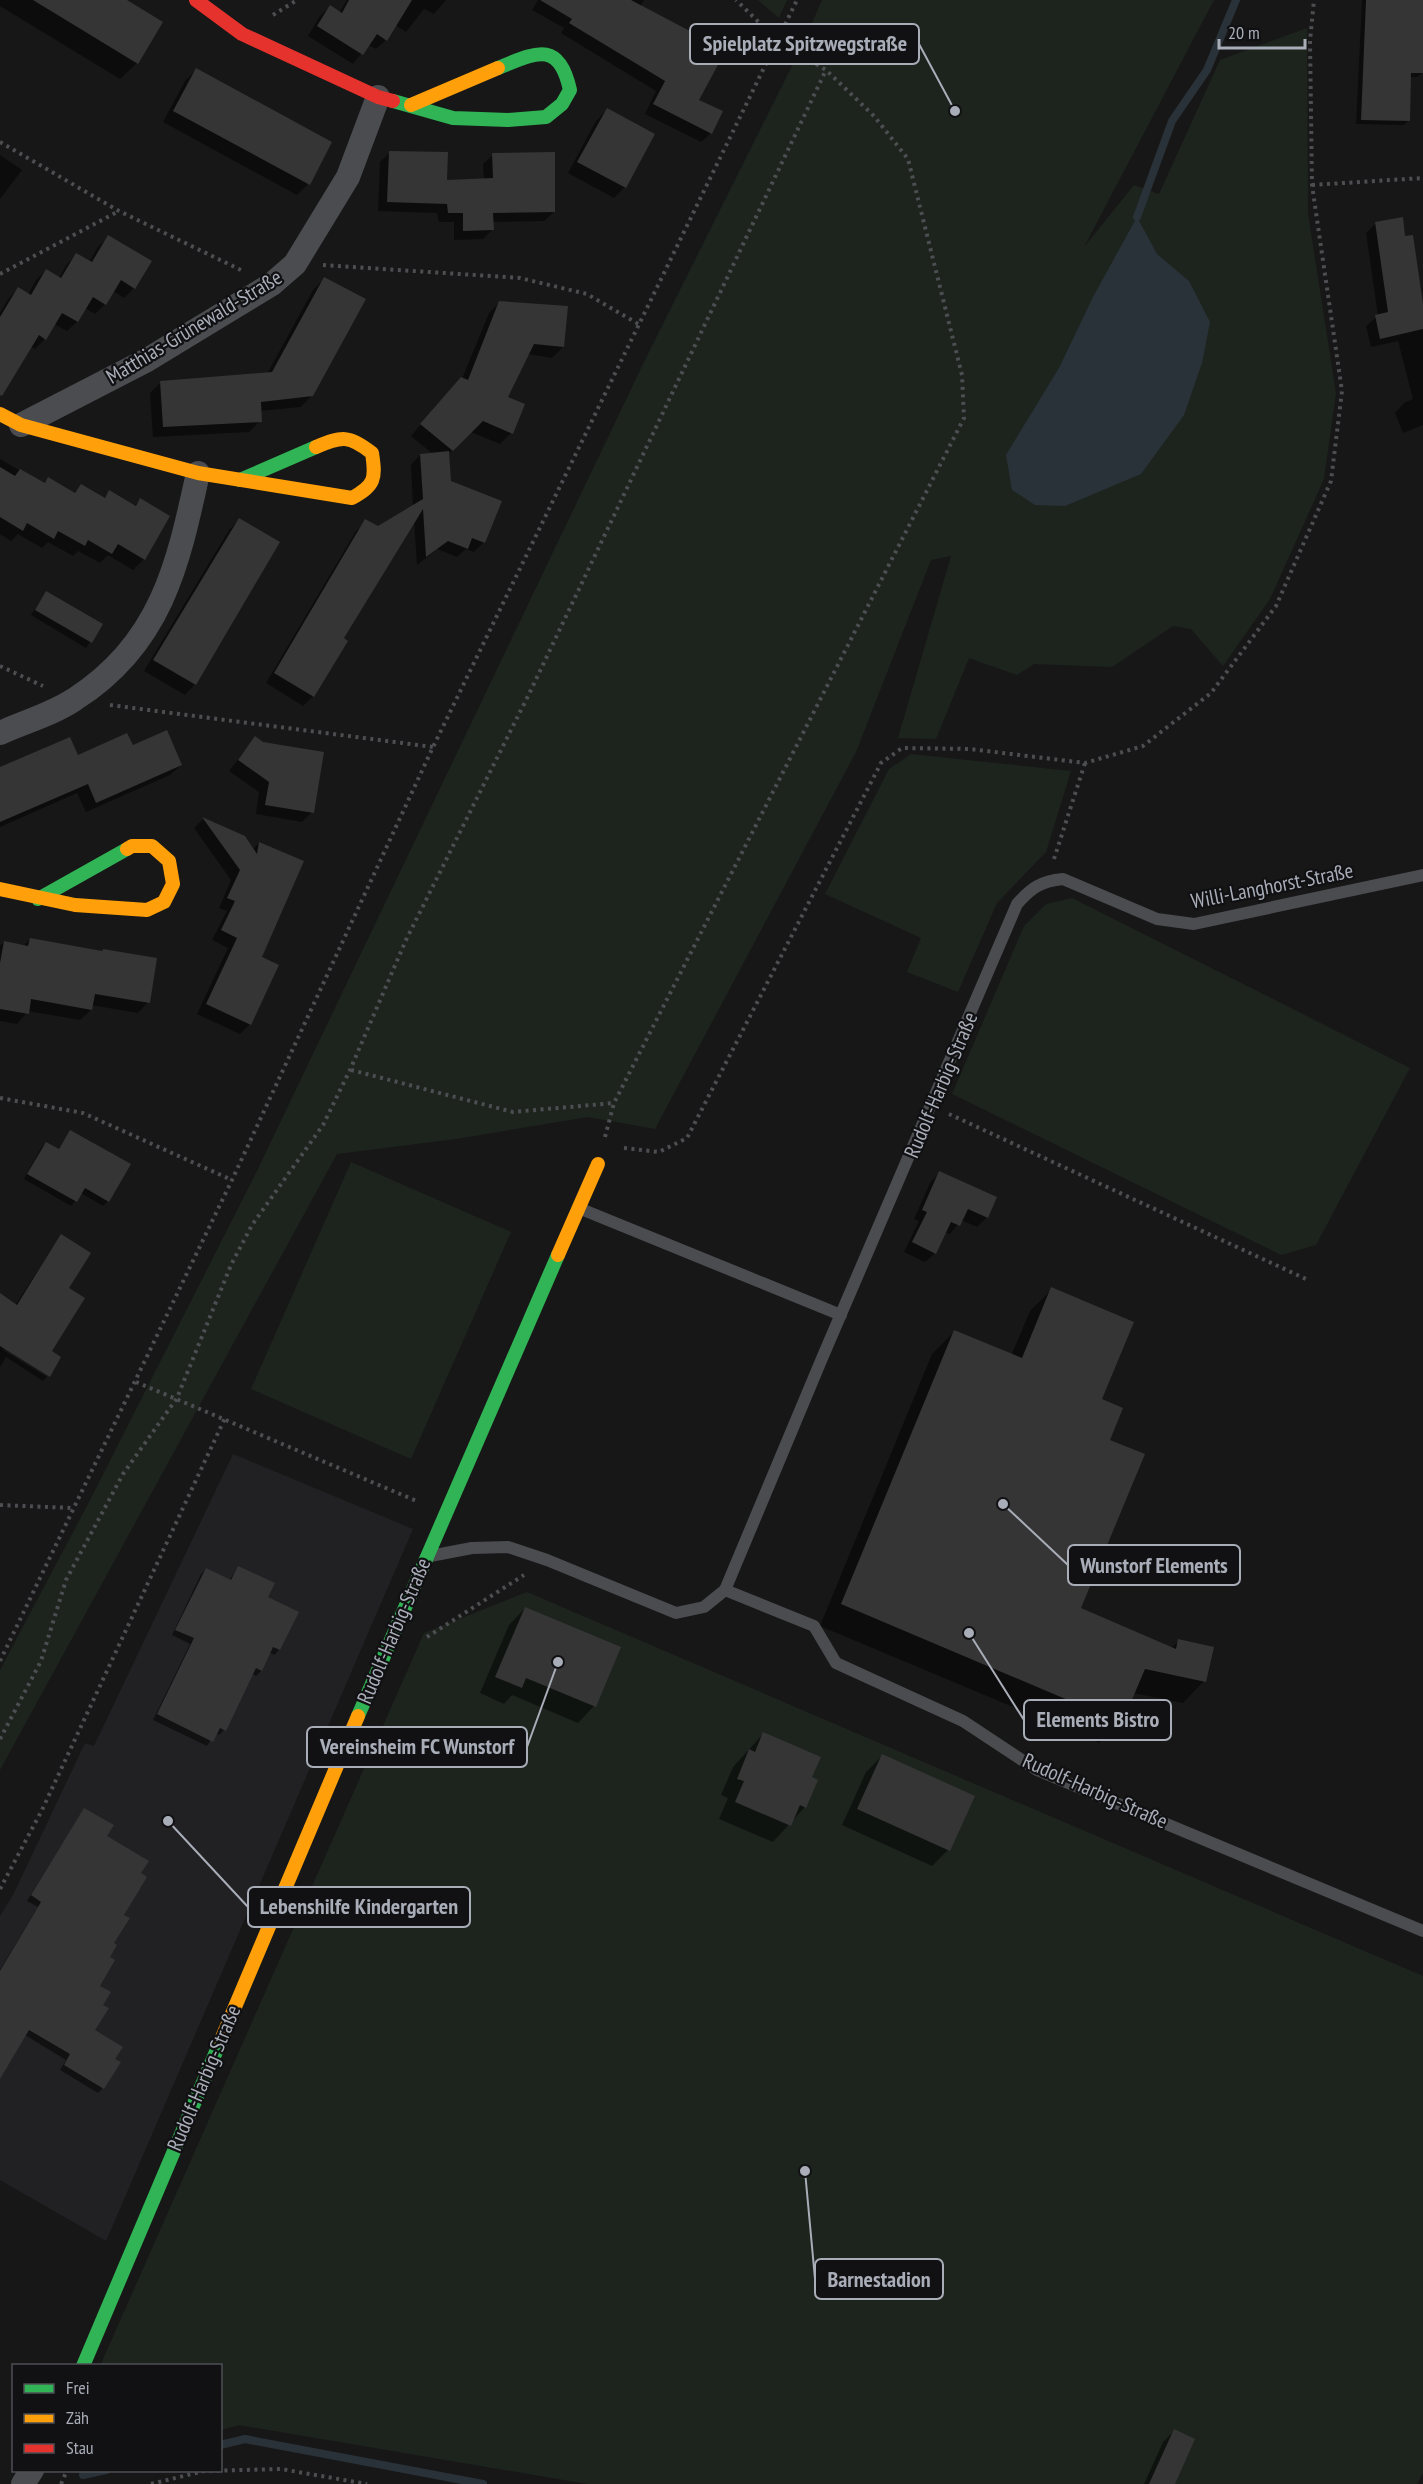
<svg xmlns="http://www.w3.org/2000/svg" width="1423" height="2484" font-family="'PT Sans Narrow',sans-serif">
	<style>
		.built { fill: #212123 }
		.green { fill: #1d241e }
		.water { fill: #2a3239 }
		.shadow { fill: #0007 }
		.lines { fill: none; stroke-linecap: round; stroke-linejoin: round }
		.stream { stroke: #2a3239; stroke-width: 8 }
		.building { fill: #353536 }
		.path { stroke: #4d4e52; stroke-width: 4; stroke-dasharray: 3 4.5; stroke-linecap: butt }
		.lane { stroke: #4b4c50; stroke-width: 12 }
		.street { stroke: #4b4c50; stroke-width: 24 }
		.fast { stroke: #30b455; stroke-width: 14 }
		.slow { stroke: #ff9f0a; stroke-width: 14 }
		.jam { stroke: #e5322d; stroke-width: 14 }
		.labels { text-anchor: middle; stroke-width: 4.5; stroke-linejoin: round; paint-order: stroke }
		.street-label { font-size: 21px; fill: #a8adb8; stroke: #111113 }
		.leader { fill: none; stroke: #a8adb8; stroke-width: 2 }
		.callout-dot { fill: #a8adb8; stroke: #111113; stroke-width: 2 }
		.callout { fill: #111113; stroke: #a8adb8; stroke-width: 2 }
		.callout-label { font-size: 22px; text-anchor: middle; font-weight: bold; fill: #a8adb8 }
	</style>
	<rect width="100%" height="100%" fill="#171717"/>
	<path class="built" d="M 233,1454 L 413,1529 L 106,2241 L 0,2180 L 0,1916 L 13,1895 L 85,1743 L 94,1746 Z"/>
	<g class="green">
		<path d="M 758,0 L 787,0 L 779,18 Z"/>
		<path d="M 822,0 L 1214,0 L 1084,247 L 1134,185 L 1159,194 L 1220,60 L 1307,28 L 1308,214 L 1336,393 L 1324,479 L 1270,599 L 1223,666 L 1191,629 L 1173,626 L 1112,667 L 1034,664 L 1017,675 L 969,658 L 936,739 L 898,738 L 951,556 L 931,560 L 856,752 L 655,1129 L 588,1117 L 456,1139 L 337,1154 L 0,1770 L 0,1670 L 89,1502 L 255,1175 L 644,362 L 802,46 Z"/>
		<path d="M 911,754 L 1071,771 L 1046,852 L 997,903 L 958,992 L 907,972 L 921,938 L 825,894 L 889,769 Z"/>
		<path d="M 1072,898 L 1410,1068 L 1316,1245 L 1281,1255 L 952,1094 L 1024,926 L 1046,904 Z"/>
		<path d="M 351,1162 L 511,1232 L 411,1459 L 251,1389 Z"/>
		<path d="M 527,1592 L 1423,1976 L 1423,2473 L 1417,2484 L 587,2484 L 239,2425 L 221,2430 L 220,2366 L 100,2366 L 424,1633 Z"/>
	</g>
	<path class="water" d="M 1137,217 L 1157,254 L 1189,281 L 1210,322 L 1202,363 L 1184,415 L 1141,474 L 1065,506 L 1035,505 L 1012,490 L 1006,455 L 1059,368 L 1093,297 Z"/>
	<g class="shadow">
		<path d="M 0,0 L 124,0 L 137,63 L 120,79 L 0,6 Z"/>
		<path d="M 347,0 L 446,0 L 434,14 L 424,9 L 406,32 L 395,25 L 386,40 L 376,49 L 368,45 L 353,64 L 308,36 L 320,16 L 330,7 L 339,13 Z"/>
		<path d="M 538,0 L 644,0 L 640,7 L 697,101 L 711,133 L 701,142 L 645,114 L 656,91 L 561,33 L 564,28 L 532,10 Z"/>
		<path d="M 1362,0 L 1423,0 L 1423,72 L 1418,77 L 1409,77 L 1409,120 L 1404,125 L 1356,124 Z"/>
		<path d="M 196,70 L 308,184 L 297,195 L 163,122 L 185,81 Z"/>
		<path d="M 607,110 L 625,187 L 614,198 L 568,173 L 596,121 Z"/>
		<path d="M 390,152 L 446,182 L 484,180 L 483,164 L 493,155 L 554,212 L 544,221 L 492,222 L 493,229 L 483,239 L 454,240 L 454,222 L 439,222 L 437,213 L 378,211 L 380,162 Z"/>
		<path d="M 0,155 L 22,170 L 0,199 Z"/>
		<path d="M 1376,223 L 1404,237 L 1423,314 L 1423,425 L 1403,433 L 1395,413 L 1404,403 L 1413,399 L 1398,341 L 1371,347 L 1366,326 L 1378,316 L 1366,233 Z"/>
		<path d="M 108,237 L 134,288 L 124,298 L 113,291 L 105,304 L 95,314 L 85,308 L 77,322 L 67,331 L 54,324 L 45,339 L 35,349 L 30,346 L 0,390 L 0,313 L 8,299 L 18,289 L 28,295 L 36,280 L 46,270 L 59,278 L 67,264 L 77,255 L 89,262 L 98,247 Z"/>
		<path d="M 324,279 L 312,395 L 301,407 L 260,411 L 260,421 L 249,432 L 153,437 L 150,393 L 161,382 L 267,374 L 313,290 Z"/>
		<path d="M 500,302 L 563,347 L 552,358 L 527,354 L 505,397 L 523,405 L 511,433 L 500,444 L 471,432 L 448,454 L 450,482 L 484,542 L 474,552 L 466,549 L 457,557 L 437,549 L 417,565 L 414,520 L 342,639 L 346,641 L 313,696 L 303,706 L 266,683 L 356,531 L 366,521 L 378,528 L 413,506 L 411,465 L 420,455 L 433,454 L 411,436 L 450,390 L 462,379 L 489,313 Z"/>
		<path d="M 0,459 L 43,484 L 49,479 L 73,494 L 81,486 L 103,499 L 109,492 L 134,506 L 140,500 L 144,559 L 133,570 L 108,555 L 100,563 L 78,551 L 73,556 L 48,542 L 42,548 L 18,534 L 11,541 L 0,534 Z"/>
		<path d="M 239,520 L 278,543 L 195,684 L 185,695 L 144,671 L 229,530 Z"/>
		<path d="M 46,593 L 101,625 L 86,648 L 31,615 Z"/>
		<path d="M 255,738 L 262,743 L 312,812 L 302,822 L 256,814 L 259,792 L 229,771 Z"/>
		<path d="M 132,747 L 181,765 L 170,775 L 86,812 L 77,793 L 0,827 L 0,769 Z"/>
		<path d="M 203,819 L 244,837 L 252,850 L 259,843 L 260,957 L 250,1024 L 240,1034 L 197,1014 L 228,948 L 212,940 L 227,911 L 219,908 L 231,880 L 194,828 Z"/>
		<path d="M 30,940 L 101,953 L 148,1002 L 138,1013 L 91,1005 L 91,1010 L 80,1020 L 28,1011 L 17,1024 L 0,1021 L 0,945 L 4,943 L 23,946 Z"/>
		<path d="M 70,1132 L 108,1201 L 103,1206 L 81,1193 L 71,1206 L 24,1179 L 41,1148 L 46,1143 L 58,1150 Z"/>
		<path d="M 939,1173 L 995,1197 L 987,1217 L 977,1227 L 961,1220 L 950,1234 L 945,1232 L 935,1253 L 925,1262 L 904,1252 L 919,1221 L 914,1219 L 930,1183 Z"/>
		<path d="M 61,1236 L 3,1350 L 47,1377 L 43,1381 L 6,1357 L 0,1367 L 0,1328 Z"/>
		<path d="M 1052,1289 L 1100,1400 L 1108,1440 L 1079,1609 L 1171,1648 L 1179,1641 L 1204,1681 L 1183,1703 L 1133,1693 L 1121,1722 L 1099,1743 L 820,1626 L 932,1354 L 954,1332 L 1011,1356 L 1030,1311 Z"/>
		<path d="M 238,1567 L 266,1598 L 279,1650 L 274,1655 L 269,1652 L 261,1671 L 256,1676 L 251,1673 L 224,1730 L 219,1735 L 215,1733 L 207,1746 L 153,1720 L 190,1644 L 172,1635 L 201,1574 L 206,1569 L 229,1581 Z"/>
		<path d="M 525,1608 L 619,1648 L 594,1706 L 578,1723 L 512,1695 L 504,1704 L 480,1693 L 509,1625 Z"/>
		<path d="M 763,1734 L 810,1778 L 805,1807 L 773,1842 L 719,1819 L 728,1798 L 721,1795 L 733,1767 Z"/>
		<path d="M 882,1756 L 948,1850 L 932,1866 L 842,1825 L 866,1772 Z"/>
		<path d="M 84,1809 L 139,1874 L 98,1986 L 93,2031 L 113,2059 L 103,2088 L 98,2093 L 60,2070 L 66,2060 L 25,2035 L 0,2071 L 0,1970 L 38,1907 L 27,1901 Z"/>
		<path d="M 1174,2431 L 1173,2484 L 1144,2484 L 1163,2442 Z"/>
	</g>
	<g class="lines">
		<g class="stream">
			<path d="M 1137,217 L 1172,121 L 1207,70 L 1236,0"/>
			<path d="M 220,2445 L 245,2439 L 483,2484"/>
			<path d="M 83,2475 L 106,2470"/>
		</g>
	</g>
	<g class="building">
		<path d="M 33,0 L 127,0 L 163,22 L 138,64 Z"/>
		<path d="M 349,0 L 412,0 L 387,41 L 377,34 L 363,55 L 317,26 L 330,5 L 342,13 Z"/>
		<path d="M 540,0 L 631,0 L 726,50 L 699,100 L 723,111 L 712,134 L 653,104 L 665,81 L 569,23 L 572,19 Z"/>
		<path d="M 1366,0 L 1423,0 L 1423,73 L 1411,73 L 1410,121 L 1361,120 Z"/>
		<path d="M 196,68 L 332,142 L 310,185 L 173,111 Z"/>
		<path d="M 607,108 L 655,134 L 626,188 L 577,162 Z"/>
		<path d="M 389,151 L 448,152 L 447,180 L 493,178 L 492,153 L 555,152 L 555,212 L 493,213 L 494,230 L 463,231 L 463,213 L 448,213 L 447,204 L 387,202 Z"/>
		<path d="M 1403,217 L 1405,236 L 1413,235 L 1423,304 L 1423,329 L 1380,339 L 1375,315 L 1388,312 L 1375,222 Z"/>
		<path d="M 108,235 L 152,261 L 135,289 L 121,280 L 106,305 L 93,297 L 78,322 L 62,313 L 46,340 L 39,335 L 2,396 L 0,395 L 0,317 L 18,287 L 31,295 L 46,269 L 61,278 L 76,253 L 92,262 Z"/>
		<path d="M 324,277 L 366,299 L 313,396 L 261,402 L 262,422 L 163,427 L 160,381 L 272,372 Z"/>
		<path d="M 499,301 L 568,306 L 564,347 L 534,344 L 508,397 L 525,404 L 513,434 L 483,421 L 453,451 L 420,424 L 461,377 L 468,380 Z"/>
		<path d="M 449,451 L 451,481 L 502,501 L 485,543 L 472,538 L 468,549 L 448,541 L 426,557 L 423,509 L 344,638 L 348,641 L 314,697 L 274,673 L 365,519 L 378,526 L 423,499 L 420,454 Z"/>
		<path d="M 0,467 L 15,476 L 20,469 L 45,483 L 48,477 L 75,493 L 81,484 L 105,498 L 109,490 L 136,506 L 140,498 L 170,516 L 145,560 L 118,544 L 112,554 L 88,540 L 85,546 L 58,531 L 54,539 L 27,523 L 23,531 L 0,517 Z"/>
		<path d="M 239,518 L 280,542 L 196,685 L 153,660 Z"/>
		<path d="M 46,591 L 103,624 L 92,643 L 35,610 Z"/>
		<path d="M 167,730 L 182,765 L 96,803 L 88,784 L 0,822 L 0,767 L 70,737 L 78,755 L 127,733 L 133,745 Z"/>
		<path d="M 255,736 L 263,742 L 324,752 L 314,813 L 265,805 L 269,782 L 238,760 Z"/>
		<path d="M 202,817 L 245,836 L 257,854 L 259,842 L 304,861 L 262,957 L 279,965 L 251,1025 L 206,1004 L 237,938 L 221,930 L 235,901 L 227,898 L 240,870 Z"/>
		<path d="M 30,938 L 102,951 L 103,949 L 157,958 L 150,1003 L 95,994 L 92,1010 L 31,999 L 29,1014 L 0,1009 L 0,963 L 4,941 L 28,946 Z"/>
		<path d="M 70,1130 L 131,1164 L 109,1202 L 85,1188 L 77,1202 L 27,1174 L 46,1142 L 59,1149 Z"/>
		<path d="M 939,1171 L 997,1197 L 988,1218 L 968,1209 L 960,1226 L 951,1222 L 936,1254 L 912,1242 L 927,1212 L 922,1210 Z"/>
		<path d="M 61,1234 L 91,1253 L 69,1288 L 85,1298 L 52,1351 L 61,1357 L 50,1377 L 0,1346 L 0,1293 L 17,1305 Z"/>
		<path d="M 1051,1287 L 1134,1322 L 1102,1399 L 1123,1408 L 1110,1440 L 1145,1454 L 1081,1608 L 1176,1649 L 1178,1639 L 1214,1647 L 1206,1682 L 1145,1669 L 1122,1723 L 841,1604 L 954,1330 L 1022,1358 Z"/>
		<path d="M 238,1566 L 275,1583 L 268,1597 L 299,1612 L 280,1650 L 273,1647 L 262,1671 L 256,1668 L 226,1731 L 220,1728 L 213,1742 L 157,1714 L 194,1638 L 175,1630 L 206,1568 L 231,1580 Z"/>
		<path d="M 525,1607 L 621,1647 L 596,1707 L 526,1678 L 522,1688 L 495,1677 Z"/>
		<path d="M 763,1732 L 821,1757 L 812,1777 L 818,1780 L 806,1808 L 800,1805 L 791,1826 L 735,1802 L 744,1781 L 737,1779 L 749,1749 L 755,1752 Z"/>
		<path d="M 882,1754 L 975,1796 L 950,1851 L 857,1809 Z"/>
		<path d="M 84,1808 L 114,1825 L 107,1836 L 149,1861 L 141,1873 L 147,1877 L 124,1915 L 130,1918 L 114,1943 L 117,1945 L 110,1957 L 115,1960 L 100,1986 L 111,1992 L 103,2005 L 109,2008 L 95,2030 L 123,2047 L 115,2059 L 121,2062 L 104,2089 L 64,2065 L 70,2054 L 29,2030 L 0,2079 L 0,1971 L 41,1902 L 31,1895 Z"/>
		<path d="M 1174,2429 L 1195,2439 L 1175,2484 L 1149,2484 Z"/>
	</g>
	<g class="lines">
		<g class="path">
			<path d="M 273,15 L 297,0"/>
			<path d="M 0,142 L 119,211 L 243,271"/>
			<path d="M 1312,185 L 1423,178"/>
			<path d="M 323,265 L 520,278 L 587,294 L 640,325"/>
			<path d="M 0,274 L 119,211"/>
			<path d="M 0,666 L 43,686"/>
			<path d="M 110,705 L 433,747"/>
			<path d="M 1054,859 L 1085,763"/>
			<path d="M 351,1070 L 513,1112 L 614,1103"/>
			<path d="M 0,1098 L 83,1113 L 232,1180"/>
			<path d="M 949,1114 L 1306,1279"/>
			<path d="M 605,1137 L 614,1103 L 964,418 L 962,375 L 908,159 L 874,116 L 826,70 L 777,40 L 736,0"/>
			<path d="M 624,1148 L 659,1152 L 687,1138 L 881,763 L 902,748 L 970,749 L 1085,763 L 1143,746 L 1211,693 L 1276,606 L 1331,481 L 1342,391 L 1312,185 L 1310,41 L 1314,0"/>
			<path d="M 136,1382 L 419,1502"/>
			<path d="M 0,1505 L 72,1508"/>
			<path d="M 427,1637 L 524,1575"/>
			<path d="M 0,1661 L 232,1180 L 433,747 L 797,0"/>
			<path d="M 0,1739 L 41,1661 L 66,1580 L 123,1474 L 177,1398 L 231,1265 L 252,1225 L 323,1125 L 350,1070 L 406,940 L 530,692 L 826,70"/>
			<path d="M 0,1889 L 42,1810 L 225,1418"/>
			<path d="M 61,2484 L 67,2470"/>
			<path d="M 151,2484 L 204,2471 L 281,2469 L 367,2484"/>
		</g>
		<g class="lane">
			<path d="M 581,1209 L 841,1315"/>
			<path d="M 430,1556 L 472,1548 L 508,1547 L 547,1560 L 676,1613 L 704,1607 L 725,1590 L 823,1356 L 1017,904 C 1031,888 1041,881 1063,879 L 1157,919 L 1194,924 L 1423,875"/>
			<path d="M 725,1590 L 814,1626 L 836,1663 L 963,1721 L 1037,1770 L 1423,1931"/>
		</g>
		<g class="street">
			<path d="M 21,425 L 147,360 L 272,284 L 295,264 L 348,177 L 378,97"/>
			<path d="M 0,733 C 24,722 53,714 75,699 C 161,644 178,565 198,473"/>
			<path d="M 23,2484 L 32,2470"/>
		</g>
		<g class="fast">
			<path d="M 393,101 L 453,118 L 508,120 L 546,117 L 562,104 L 570,90 C 559,39 535,53 498,68"/>
			<path d="M 240,480 L 316,447"/>
			<path d="M 38,899 L 127,849"/>
			<path d="M 358,1716 L 558,1255"/>
			<path d="M 83,2366 L 221,2040"/>
		</g>
		<g class="slow">
			<path d="M 411,105 L 498,68"/>
			<path d="M 0,414 L 21,425 L 198,473 L 352,498 C 375,485 376,479 372,453 C 349,435 342,436 316,447"/>
			<path d="M 0,889 L 75,905 L 147,910 L 164,902 L 173,884 L 169,861 L 152,846 L 132,846 L 127,849"/>
			<path d="M 558,1255 L 598,1164"/>
			<path d="M 221,2040 L 358,1716"/>
		</g>
		<path class="jam" d="M 196,0 L 242,34 L 378,97 L 393,101"/>
	</g>
	<g class="labels">
		<g class="street-label">
			<text transform="translate(194 327) rotate(-31)" y="7">Matthias-Grünewald-Straße</text>
			<text transform="translate(1272 886) rotate(-11)" y="7">Willi-Langhorst-Straße</text>
			<text transform="translate(941 1085) rotate(-67)" y="7">Rudolf-Harbig-Straße</text>
			<text transform="translate(394 1631) rotate(-67)" y="7">Rudolf-Harbig-Straße</text>
			<text transform="translate(1095 1791) rotate(24)" y="7">Rudolf-Harbig-Straße</text>
			<text transform="translate(204 2078) rotate(-67)" y="7">Rudolf-Harbig-Straße</text>
		</g>
	</g>
	<path class="leader" d="M955 111L919 44M1003 1504L1068 1565M969 1633L1024 1720M558 1662L527 1747M168 1821L248 1907M805 2171L815 2279"/>
	<g class="callout-dot">
		<circle cx="955" cy="111" r="6"/>
		<circle cx="1003" cy="1504" r="6"/>
		<circle cx="969" cy="1633" r="6"/>
		<circle cx="558" cy="1662" r="6"/>
		<circle cx="168" cy="1821" r="6"/>
		<circle cx="805" cy="2171" r="6"/>
	</g>
	<g class="callout">
		<rect x="690" y="24" width="229" height="40" rx="6"/>
		<rect x="1068" y="1545" width="172" height="40" rx="6"/>
		<rect x="1024" y="1700" width="147" height="40" rx="6"/>
		<rect x="307" y="1727" width="220" height="40" rx="6"/>
		<rect x="248" y="1887" width="222" height="40" rx="6"/>
		<rect x="815" y="2259" width="128" height="40" rx="6"/>
	</g>
	<g class="callout-label">
		<text x="805" y="51">Spielplatz Spitzwegstraße</text>
		<text x="1154" y="1573">Wunstorf Elements</text>
		<text x="1098" y="1727">Elements Bistro</text>
		<text x="417" y="1754">Vereinsheim FC Wunstorf</text>
		<text x="359" y="1914">Lebenshilfe Kindergarten</text>
		<text x="879" y="2287">Barnestadion</text>
	</g>
	<rect x="12" y="2364" width="210" height="108" fill="#111113" stroke="#4d4f55" stroke-width="1.5"/>
	<rect x="24" y="2384" width="30" height="9" fill="#30b455" stroke="#4d4f55" stroke-width="1.5"/>
	<text x="66" y="2394" font-size="18" fill="#a8adb8">Frei</text>
	<rect x="24" y="2414" width="30" height="9" fill="#ff9f0a" stroke="#4d4f55" stroke-width="1.5"/>
	<text x="66" y="2424" font-size="18" fill="#a8adb8">Zäh</text>
	<rect x="24" y="2444" width="30" height="9" fill="#e5322d" stroke="#4d4f55" stroke-width="1.5"/>
	<text x="66" y="2454" font-size="18" fill="#a8adb8">Stau</text>
	<path d="M1219 39v9h86v-9" fill="none" stroke="#a8adb8" stroke-width="3"/>
	<text x="1228" y="39" font-size="18" fill="#a8adb8" stroke="#111113" stroke-width="4.5" paint-order="stroke">20 m</text>
</svg>
